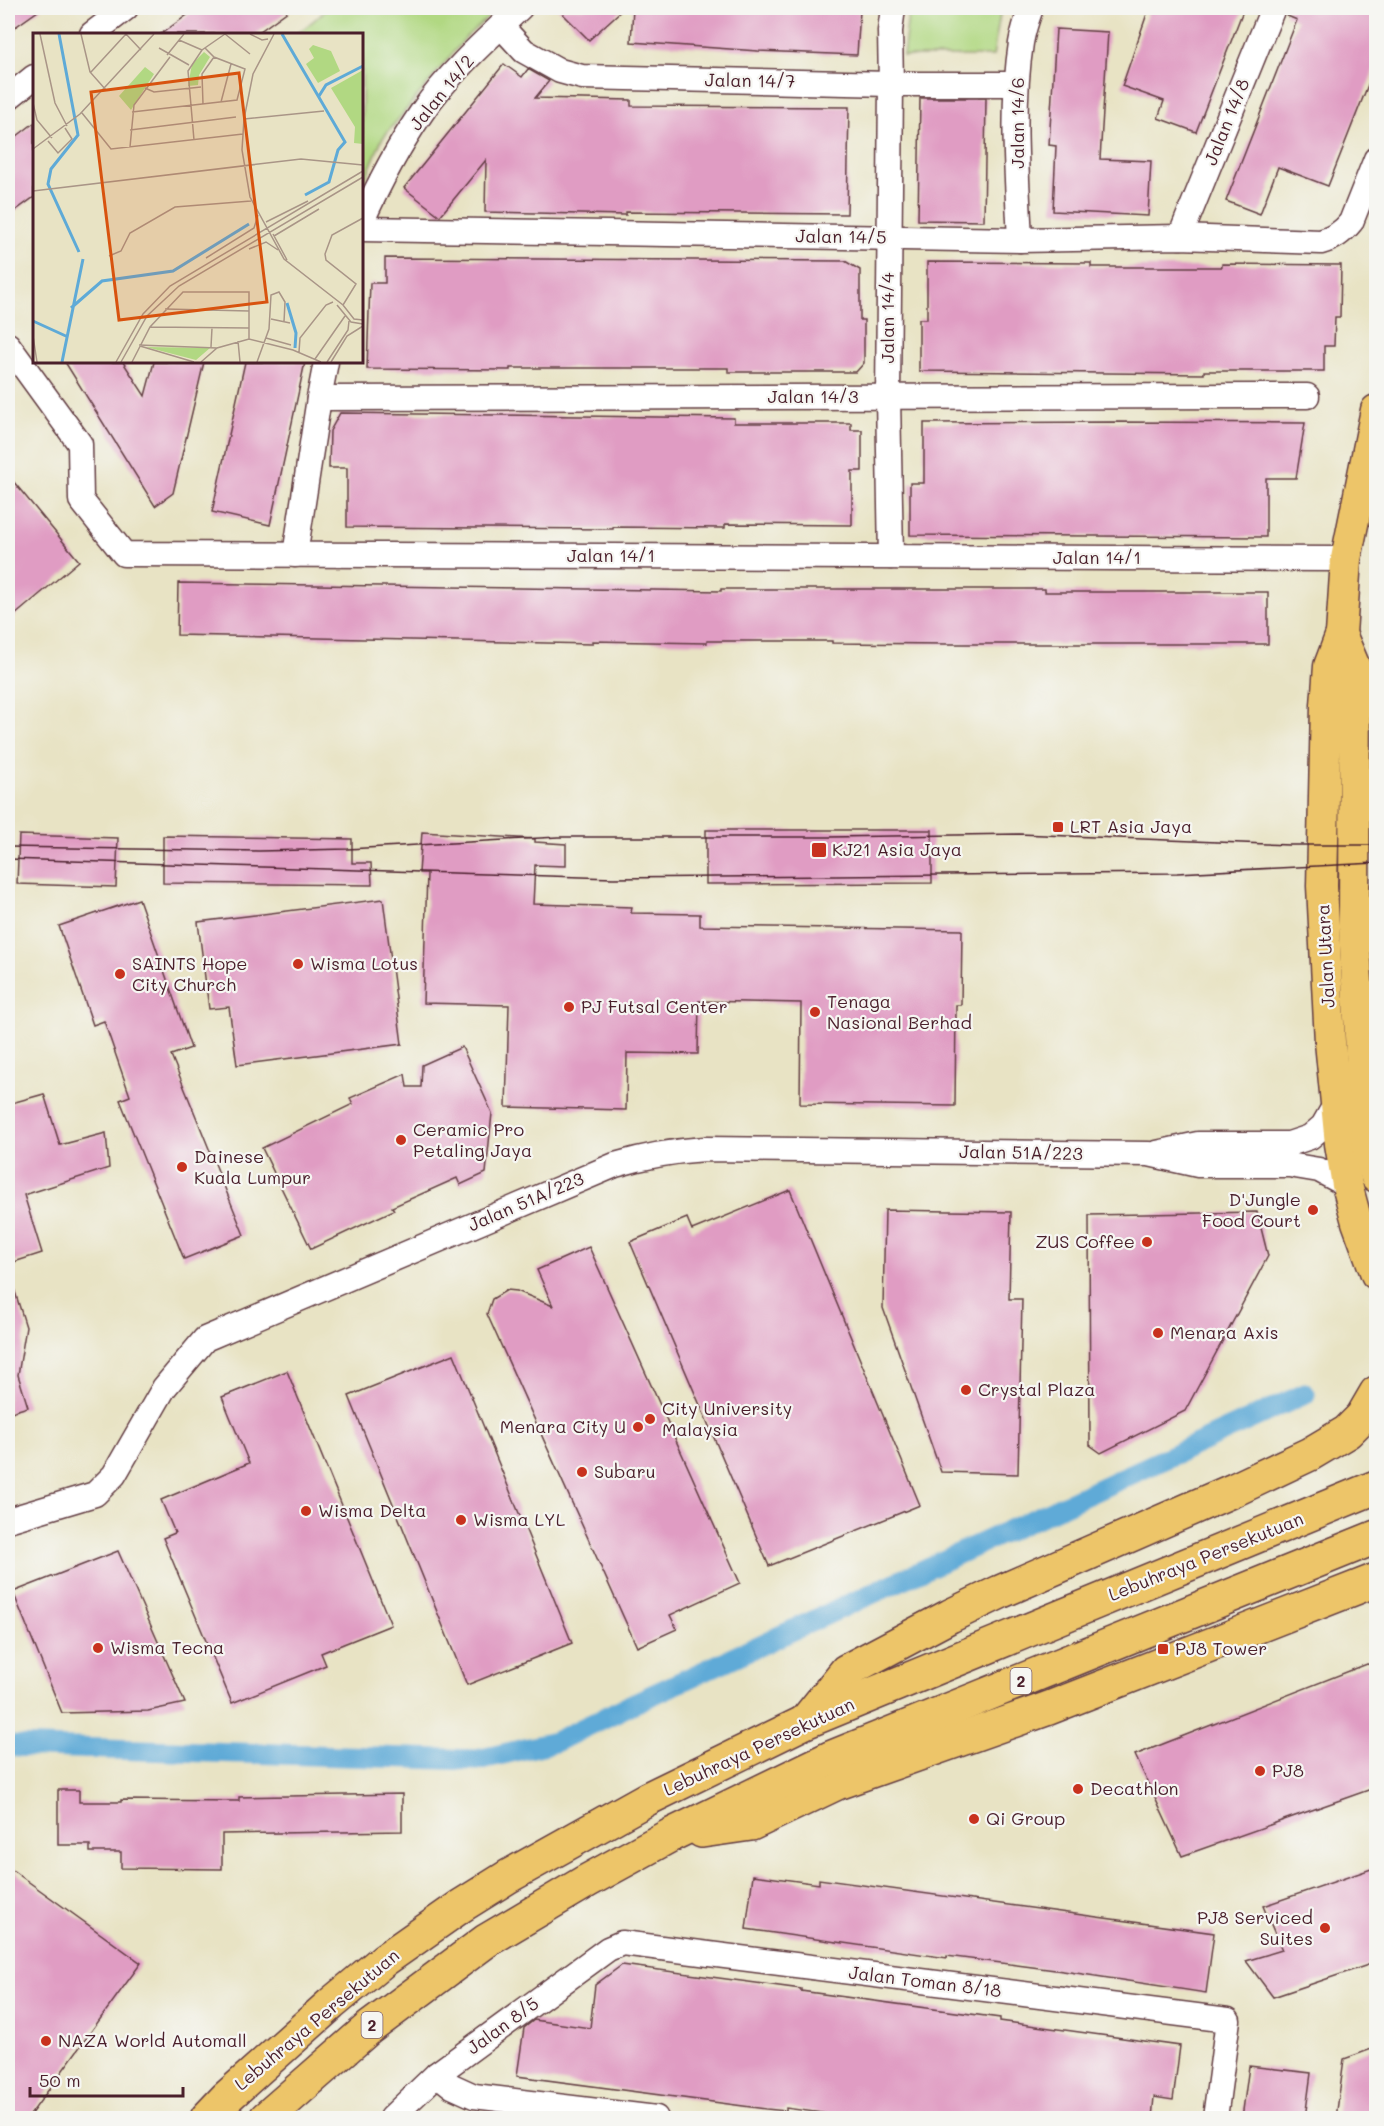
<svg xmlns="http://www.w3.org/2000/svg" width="1384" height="2126" font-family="Mali,sans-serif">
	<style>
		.green { fill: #b1d882; stroke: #7e7c56; stroke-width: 1.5 }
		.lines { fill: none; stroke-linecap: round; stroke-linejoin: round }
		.canal { stroke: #5eaad7; stroke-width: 21 }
		.building { fill: #e09cc3 }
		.minor-casing { stroke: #623c42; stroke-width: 27 }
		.major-casing { stroke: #623c42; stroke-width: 33 }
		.highway-casing { stroke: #623c42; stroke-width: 36 }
		.minor { stroke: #fff; stroke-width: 24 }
		.major { stroke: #edc569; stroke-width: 30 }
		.highway { stroke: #edc569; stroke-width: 33 }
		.tram { stroke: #4a1f2b; stroke-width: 1.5 }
		.poi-dot { fill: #c8321e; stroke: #f6f6f2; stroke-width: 2 }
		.labels { text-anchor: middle; stroke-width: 4.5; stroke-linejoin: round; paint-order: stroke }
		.shield { fill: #f6f6f2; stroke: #7e6067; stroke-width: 1.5 }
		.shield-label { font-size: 16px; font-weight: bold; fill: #4a1f2b }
		.street-label { font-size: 18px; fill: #4a1f2b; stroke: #f6f6f2 }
		.poi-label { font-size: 18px; fill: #4a1f2b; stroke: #f6f6f2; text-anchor: start }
		.inset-river { fill: none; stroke: #5eaad7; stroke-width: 3 }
		.inset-road { fill: none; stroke: #a99587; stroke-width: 1.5 }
		.view { fill: #d8530f; fill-opacity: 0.15; stroke: #d8530f; stroke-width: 3 }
		.inset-edge { fill: none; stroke: #4a1f2b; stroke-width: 3 }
	</style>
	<rect width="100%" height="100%" fill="#f6f6f2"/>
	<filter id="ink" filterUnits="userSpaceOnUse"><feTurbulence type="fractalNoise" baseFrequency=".0167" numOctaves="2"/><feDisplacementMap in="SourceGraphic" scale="12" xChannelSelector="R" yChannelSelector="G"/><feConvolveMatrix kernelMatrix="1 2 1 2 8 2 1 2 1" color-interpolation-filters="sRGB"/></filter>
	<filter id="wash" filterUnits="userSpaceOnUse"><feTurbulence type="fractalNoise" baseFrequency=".008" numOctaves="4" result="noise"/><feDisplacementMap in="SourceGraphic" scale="24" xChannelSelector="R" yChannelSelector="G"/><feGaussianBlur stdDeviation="1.35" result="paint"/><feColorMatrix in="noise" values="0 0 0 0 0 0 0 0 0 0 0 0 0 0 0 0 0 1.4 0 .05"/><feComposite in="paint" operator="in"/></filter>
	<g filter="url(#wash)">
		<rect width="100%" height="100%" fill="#e8e3c4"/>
		<g class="green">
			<path d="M 329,8 L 499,8 L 466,37 L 382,139 L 362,187 L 362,34 L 297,34 Z"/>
			<path d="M 909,8 L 1001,8 L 993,56 L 903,56 Z"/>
		</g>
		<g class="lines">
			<path class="canal" d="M 8,1746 L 477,1760 L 555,1742 L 628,1706 L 1305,1394"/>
		</g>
		<g id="blocks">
			<g class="building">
				<path d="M 8,8 L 42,8 L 8,32 Z"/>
				<path d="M 197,8 L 292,8 L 256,34 L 161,34 Z"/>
				<path d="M 557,8 L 624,8 L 589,40 Z"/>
				<path d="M 633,8 L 744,8 L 801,11 L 802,8 L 860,11 L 857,55 L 758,51 L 631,42 Z"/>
				<path d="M 1149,8 L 1244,8 L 1196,132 L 1158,118 L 1164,101 L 1122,86 Z"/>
				<path d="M 1287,8 L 1377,8 L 1377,62 L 1328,186 L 1278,167 L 1260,214 L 1226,201 L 1297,20 L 1285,15 Z"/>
				<path d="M 1056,29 L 1108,32 L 1100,159 L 1151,161 L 1148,216 L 1053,211 L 1056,146 L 1049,145 Z"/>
				<path d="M 504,64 L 522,77 L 528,69 L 549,81 L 535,98 L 631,100 L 631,106 L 849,107 L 847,214 L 626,212 L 626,215 L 485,212 L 486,160 L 440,216 L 404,188 Z"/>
				<path d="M 920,98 L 986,98 L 984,221 L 918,220 Z"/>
				<path d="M 34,123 L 34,197 L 8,216 L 8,143 Z"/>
				<path d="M 385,258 L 845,261 L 860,270 L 860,320 L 864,320 L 864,363 L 856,372 L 728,372 L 728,368 L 510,368 L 510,370 L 367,369 L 370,283 L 385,283 Z"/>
				<path d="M 927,262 L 1091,263 L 1091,267 L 1222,267 L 1222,264 L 1341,265 L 1340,317 L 1335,317 L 1334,346 L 1324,346 L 1324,371 L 1204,371 L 1204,374 L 919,371 L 919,319 L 927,319 Z"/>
				<path d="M 65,362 L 123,362 L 145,396 L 154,362 L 204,362 L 173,493 L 155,506 Z"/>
				<path d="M 245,362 L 305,362 L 270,525 L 212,512 Z"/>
				<path d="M 340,413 L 734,418 L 734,423 L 851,423 L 851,430 L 862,430 L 862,471 L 852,471 L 852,525 L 725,524 L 725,528 L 613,527 L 613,529 L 347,527 L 347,468 L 329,468 L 330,431 Z"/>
				<path d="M 1111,422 L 1305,423 L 1296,478 L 1266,478 L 1266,537 L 910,535 L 910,483 L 924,483 L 924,423 Z"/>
				<path d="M 8,475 L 79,561 L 8,621 Z"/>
				<path d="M 178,583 L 721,591 L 721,589 L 1045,589 L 1045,592 L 1268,592 L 1268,644 L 947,644 L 832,643 L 832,641 L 707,641 L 707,643 L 592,641 L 592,644 L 177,635 Z"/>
				<path d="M 706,830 L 932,830 L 932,883 L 706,884 Z"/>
				<path d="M 422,832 L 535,839 L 535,842 L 566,844 L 566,866 L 535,865 L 533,904 L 632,907 L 631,913 L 700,914 L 700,926 L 962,930 L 961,1005 L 956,1005 L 955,1106 L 800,1104 L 801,1003 L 699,1001 L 698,1054 L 627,1053 L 626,1110 L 506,1107 L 509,1005 L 423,1003 L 427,873 L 419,873 Z"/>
				<path d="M 19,835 L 118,838 L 116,887 L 17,884 Z"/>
				<path d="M 163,836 L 352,839 L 352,863 L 371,863 L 372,885 L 163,883 Z"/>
				<path d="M 139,899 L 191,1048 L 171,1055 L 244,1235 L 184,1259 L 120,1100 L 130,1096 L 104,1021 L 93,1025 L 59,926 Z"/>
				<path d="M 383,899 L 402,1044 L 237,1065 L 229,1007 L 209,1009 L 198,922 Z"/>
				<path d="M 462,1047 L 492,1113 L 486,1173 L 460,1185 L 457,1178 L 392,1207 L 394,1210 L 311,1249 L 262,1148 L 353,1104 L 350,1098 L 405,1074 L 407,1087 L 421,1087 L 422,1065 Z"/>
				<path d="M 44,1094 L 60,1145 L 106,1133 L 109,1168 L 24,1195 L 42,1253 L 8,1264 L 8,1104 Z"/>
				<path d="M 790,1190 L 920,1505 L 769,1566 L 630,1242 L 687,1218 L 692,1230 Z"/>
				<path d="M 885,1210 L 1011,1212 L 1009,1299 L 1022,1299 L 1018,1474 L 941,1472 L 883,1308 Z"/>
				<path d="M 1257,1212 L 1268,1256 L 1185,1411 L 1101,1453 L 1090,1445 L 1089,1215 Z"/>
				<path d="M 589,1247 L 740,1583 L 670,1615 L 677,1629 L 637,1647 L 487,1314 L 492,1299 L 507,1290 L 517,1291 L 553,1306 L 537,1270 Z"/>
				<path d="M 8,1279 L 11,1279 L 26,1327 L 18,1375 L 28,1407 L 8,1413 Z"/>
				<path d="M 454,1354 L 572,1643 L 467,1685 L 349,1396 Z"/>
				<path d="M 287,1371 L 391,1625 L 321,1653 L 326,1665 L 232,1703 L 163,1538 L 175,1533 L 161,1500 L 249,1463 L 222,1397 Z"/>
				<path d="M 118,1551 L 185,1703 L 148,1711 L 62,1713 L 13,1592 Z"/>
				<path d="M 1367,1664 L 1377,1666 L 1377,1787 L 1182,1856 L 1135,1755 Z"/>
				<path d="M 58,1790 L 79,1790 L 79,1802 L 121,1802 L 121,1800 L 239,1801 L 239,1797 L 402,1794 L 402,1831 L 222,1834 L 222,1869 L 121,1868 L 121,1852 L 90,1852 L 90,1845 L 58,1845 Z"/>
				<path d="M 8,1867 L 141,1963 L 28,2118 L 8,2118 Z"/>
				<path d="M 1377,1867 L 1377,1962 L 1273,1997 L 1246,1961 L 1282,1950 L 1263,1906 Z"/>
				<path d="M 753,1875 L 819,1884 L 819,1879 L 1214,1933 L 1206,1993 L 1063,1971 L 947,1956 L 947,1958 L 746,1929 Z"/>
				<path d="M 622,1965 L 801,1989 L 801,1991 L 1000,2018 L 1000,2021 L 1180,2046 L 1173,2100 L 1154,2097 L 1152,2118 L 858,2118 L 786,2108 L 786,2111 L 766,2109 L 517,2076 L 524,2028 L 534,2020 L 590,2028 L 595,1985 Z"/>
				<path d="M 1377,2047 L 1377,2118 L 1336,2118 L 1344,2059 Z"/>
				<path d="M 1249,2066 L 1311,2073 L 1305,2118 L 1242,2118 Z"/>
			</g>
		</g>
	</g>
	<g filter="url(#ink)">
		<use href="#blocks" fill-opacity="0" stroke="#623c42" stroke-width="1.5"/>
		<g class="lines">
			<g class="minor-casing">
				<g id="minor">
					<path d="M 501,26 L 524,51 L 560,71 L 582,77 L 891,84 L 1016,84"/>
					<path d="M 92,34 L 126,8"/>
					<path d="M 8,98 L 34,77"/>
					<path d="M 362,221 C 379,183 398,147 422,112 C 447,75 488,38 520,8"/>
					<path d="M 362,229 L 1020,240 L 1180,237 L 1321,242 C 1334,238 1342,233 1351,222 L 1376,159"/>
					<path d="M 1180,237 L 1273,8"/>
					<path d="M 1020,240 C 1017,175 1011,108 1021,43 C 1023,31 1027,19 1031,8"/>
					<path d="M 8,345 L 80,444 L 81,500 L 124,554 L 1346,559"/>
					<path d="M 319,398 L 1307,396"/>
					<path d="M 295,555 L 319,398 L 326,362"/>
					<path d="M 891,557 L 888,397 L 891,84 L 890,31 L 893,8"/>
					<path d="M 1157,1153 L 1198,1144 L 1289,1144 L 1310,1137 L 1323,1126 L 1335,1105"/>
					<path d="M 8,1520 L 95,1494 L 114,1475 L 164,1388 L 205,1339 L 615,1165 C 645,1156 673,1151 705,1149 L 1149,1154 L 1198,1165 L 1289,1165 L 1319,1170 L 1347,1185"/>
					<path d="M 437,2074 L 452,2086 L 474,2096 L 656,2118"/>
					<path d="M 391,2118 L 437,2074 L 608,1949 L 622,1943 L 1228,2020 L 1215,2118"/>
				</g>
			</g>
			<g class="major-casing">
				<g id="major">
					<path d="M 1376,410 L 1346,559 L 1341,634 L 1329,666 L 1326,705 L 1322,886 L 1330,1042 L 1340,1144 L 1347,1185 L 1357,1222 L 1376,1274"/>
					<path d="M 1341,634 L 1355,667 L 1354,927 L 1364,1107 L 1369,1154 L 1376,1177"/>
				</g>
			</g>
			<g class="highway-casing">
				<g id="highway">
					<path d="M 808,1718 L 846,1671 L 950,1616 L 1000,1592 L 1236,1489 L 1310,1454 L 1347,1432 L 1362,1417 L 1376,1393"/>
					<path d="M 702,1831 L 751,1824 L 837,1783 L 1049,1708 L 1376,1580"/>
					<path d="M 207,2118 L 226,2098 L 331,2004 L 384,1960 L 461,1906 L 509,1876 L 647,1799 L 805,1722 L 1376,1487"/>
					<path d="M 266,2118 L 369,2028 L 486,1941 L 587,1881 L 671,1835 L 830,1758 L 1376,1537"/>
				</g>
			</g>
			<use href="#minor" class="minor"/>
			<use href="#major" class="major"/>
			<use href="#highway" class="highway"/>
			<g class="tram">
				<path d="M 8,847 L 259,851 L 348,849 L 558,837 L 829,837 L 1019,834 L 1289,845 L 1376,845"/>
				<path d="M 8,859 L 613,878 L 1177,873 L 1376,863"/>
			</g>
		</g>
	</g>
	<g class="poi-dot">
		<rect x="1052" y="821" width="12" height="12" rx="3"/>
		<rect x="811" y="842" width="16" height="16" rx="3"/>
		<circle cx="298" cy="964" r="6"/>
		<circle cx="120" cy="974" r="6"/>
		<circle cx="569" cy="1007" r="6"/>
		<circle cx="815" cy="1012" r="6"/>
		<circle cx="401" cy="1140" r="6"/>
		<circle cx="182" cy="1167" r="6"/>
		<circle cx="1313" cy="1210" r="6"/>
		<circle cx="1147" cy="1242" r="6"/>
		<circle cx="1158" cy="1333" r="6"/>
		<circle cx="966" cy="1390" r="6"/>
		<circle cx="650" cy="1419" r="6"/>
		<circle cx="638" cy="1427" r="6"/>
		<circle cx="582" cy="1472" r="6"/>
		<circle cx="306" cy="1511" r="6"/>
		<circle cx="461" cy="1520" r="6"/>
		<circle cx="98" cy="1648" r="6"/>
		<rect x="1157" y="1643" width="12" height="12" rx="3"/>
		<circle cx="1260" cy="1771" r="6"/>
		<circle cx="1078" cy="1789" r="6"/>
		<circle cx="974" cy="1819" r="6"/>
		<circle cx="1325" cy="1928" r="6"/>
		<circle cx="46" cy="2041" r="6"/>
	</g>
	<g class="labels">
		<g class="shield">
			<rect x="1010.5" y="1668" width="21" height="26" rx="4.5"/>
			<rect x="361.5" y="2012" width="21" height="26" rx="4.5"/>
		</g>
		<g class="shield-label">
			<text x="1021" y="1687">2</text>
			<text x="372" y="2031">2</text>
		</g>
		<g class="street-label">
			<text transform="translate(750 81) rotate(1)" y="6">Jalan 14/7</text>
			<text transform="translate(442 93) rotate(-51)" y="6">Jalan 14/2</text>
			<text transform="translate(1227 122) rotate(-68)" y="6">Jalan 14/8</text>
			<text transform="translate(1018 123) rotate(-90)" y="6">Jalan 14/6</text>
			<text transform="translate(841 237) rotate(1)" y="6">Jalan 14/5</text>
			<text transform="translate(888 318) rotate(-90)" y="6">Jalan 14/4</text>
			<text x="813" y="403">Jalan 14/3</text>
			<text x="611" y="562">Jalan 14/1</text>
			<text x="1097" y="564">Jalan 14/1</text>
			<text transform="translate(1326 956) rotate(-93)" y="6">Jalan Utara</text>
			<text transform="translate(1021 1153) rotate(1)" y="6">Jalan 51A/223</text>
			<text transform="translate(526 1202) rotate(-23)" y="6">Jalan 51A/223</text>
			<text transform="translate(1206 1557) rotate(-22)" y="6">Lebuhraya Persekutuan</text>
			<text transform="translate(759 1747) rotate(-25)" y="6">Lebuhraya Persekutuan</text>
			<text transform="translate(925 1982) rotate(7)" y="6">Jalan Toman 8/18</text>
			<text transform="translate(317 2020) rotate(-40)" y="6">Lebuhraya Persekutuan</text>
			<text transform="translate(503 2026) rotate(-36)" y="6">Jalan 8/5</text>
		</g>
		<g class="poi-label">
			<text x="1070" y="833">LRT Asia Jaya</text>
			<text x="832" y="856">KJ21 Asia Jaya</text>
			<text x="132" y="970">SAINTS Hope<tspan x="132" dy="21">City Church</tspan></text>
			<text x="310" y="970">Wisma Lotus</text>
			<text x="827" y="1008">Tenaga<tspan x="827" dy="21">Nasional Berhad</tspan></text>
			<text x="581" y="1013">PJ Futsal Center</text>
			<text x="413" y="1136">Ceramic Pro<tspan x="413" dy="21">Petaling Jaya</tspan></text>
			<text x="194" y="1163">Dainese<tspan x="194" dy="21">Kuala Lumpur</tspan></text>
			<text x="1301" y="1206" text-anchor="end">D'Jungle<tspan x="1301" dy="21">Food Court</tspan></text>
			<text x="1135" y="1248" text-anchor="end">ZUS Coffee</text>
			<text x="1170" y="1339">Menara Axis</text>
			<text x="978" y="1396">Crystal Plaza</text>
			<text x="662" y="1415">City University<tspan x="662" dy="21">Malaysia</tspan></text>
			<text x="626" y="1433" text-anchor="end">Menara City U</text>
			<text x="594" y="1478">Subaru</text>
			<text x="318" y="1517">Wisma Delta</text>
			<text x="473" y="1526">Wisma LYL</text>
			<text x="110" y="1654">Wisma Tecna</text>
			<text x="1175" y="1655">PJ8 Tower</text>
			<text x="1272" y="1777">PJ8</text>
			<text x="1090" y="1795">Decathlon</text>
			<text x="986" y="1825">Qi Group</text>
			<text x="1313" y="1924" text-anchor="end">PJ8 Serviced<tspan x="1313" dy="21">Suites</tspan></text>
			<text x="58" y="2047">NAZA World Automall</text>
		</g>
	</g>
	<g transform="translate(33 33)">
		<rect width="330" height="330" fill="#e8e3c4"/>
		<path d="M 280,12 L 298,18 L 307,38 L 285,50 L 273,31 L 281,25 L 276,16 ZM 171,19 L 177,24 L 166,42 L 165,52 L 155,53 L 159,31 ZM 112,34 L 121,41 L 98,77 L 86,63 ZM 330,37 L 330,111 L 321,110 L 322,94 L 298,55 ZM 113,314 L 177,315 L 163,327 Z" fill="#b1d882"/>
		<path class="inset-river" d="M 26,1 L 45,102 L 18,136 L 15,151 L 46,219M 249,1 L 312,109 L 305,117 L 296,149 L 272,162M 286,63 L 293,52 L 330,33M 254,270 L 263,300 L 262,315M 38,275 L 69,248 L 140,238 L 216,191M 0,288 L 35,304M 29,329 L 50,226"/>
		<path class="inset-road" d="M 7,1 L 22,70 L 34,93M 48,1 L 57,39 L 73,57M 93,1 L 108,17M 192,1 L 217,21M 217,1 L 229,7 L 235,6M 241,1 L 220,41 L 211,86 L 209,117 L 217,164 L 251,226 L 310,272 L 321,286 L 330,287M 146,7 L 169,17M 126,15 L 156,32M 134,22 L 151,1M 58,39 L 93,1M 112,55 L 121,59 L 168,54M 188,69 L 198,31M 0,70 L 4,87 L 19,105M 170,71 L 169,41 L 181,24M 99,79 L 204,67 L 212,36 L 181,24 L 172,15M 49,80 L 78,116 L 210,101M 211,86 L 291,78M 97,97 L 203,84M 161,107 L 155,38 L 169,17 L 192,1M 15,108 L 25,120 L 39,106 L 32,95M 97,114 L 101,72 L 137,24M 0,116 L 47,81 L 121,1M 0,158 L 268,126 L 330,132M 233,189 L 275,168M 240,201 L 254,227M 241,203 L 286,176M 216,216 L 233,209 L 245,217M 76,223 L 88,218 L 97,200 L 142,174 L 218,168M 173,225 L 221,195 L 225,182M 304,272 L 318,289 L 330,291M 310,272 L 323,251 L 293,227 L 292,221 L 299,202 L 330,185M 132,276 L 216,278M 238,286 L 257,290M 117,294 L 216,295M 0,303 L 4,329M 233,305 L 258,312M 205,308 L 207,329M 106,312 L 184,315M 107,313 L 161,329M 178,314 L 179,295M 266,319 L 267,305 L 293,272 L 300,269M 282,326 L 312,283M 83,329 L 110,281 L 137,253 L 330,138M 88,329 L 114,283 L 146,253 L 330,144M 99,329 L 117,294 L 150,259 L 216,259 L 216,306M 168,329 L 184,315 L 216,306 L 260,317 L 288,329M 224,329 L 236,296 L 238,262 L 246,259 L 252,269 L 251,289M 294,329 L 315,297 L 316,288M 298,329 L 314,303 L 330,293"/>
		<path class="view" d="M 206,40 L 234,269 L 86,287 L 58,59 Z"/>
		<rect width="330" height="330" class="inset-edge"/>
	</g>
	<rect width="1384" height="2126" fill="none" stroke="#f6f6f2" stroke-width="30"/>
	<path d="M30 2087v9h153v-9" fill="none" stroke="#4a1f2b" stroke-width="3"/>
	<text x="39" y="2087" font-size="18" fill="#4a1f2b" stroke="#f6f6f2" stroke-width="4.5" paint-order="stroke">50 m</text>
</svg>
